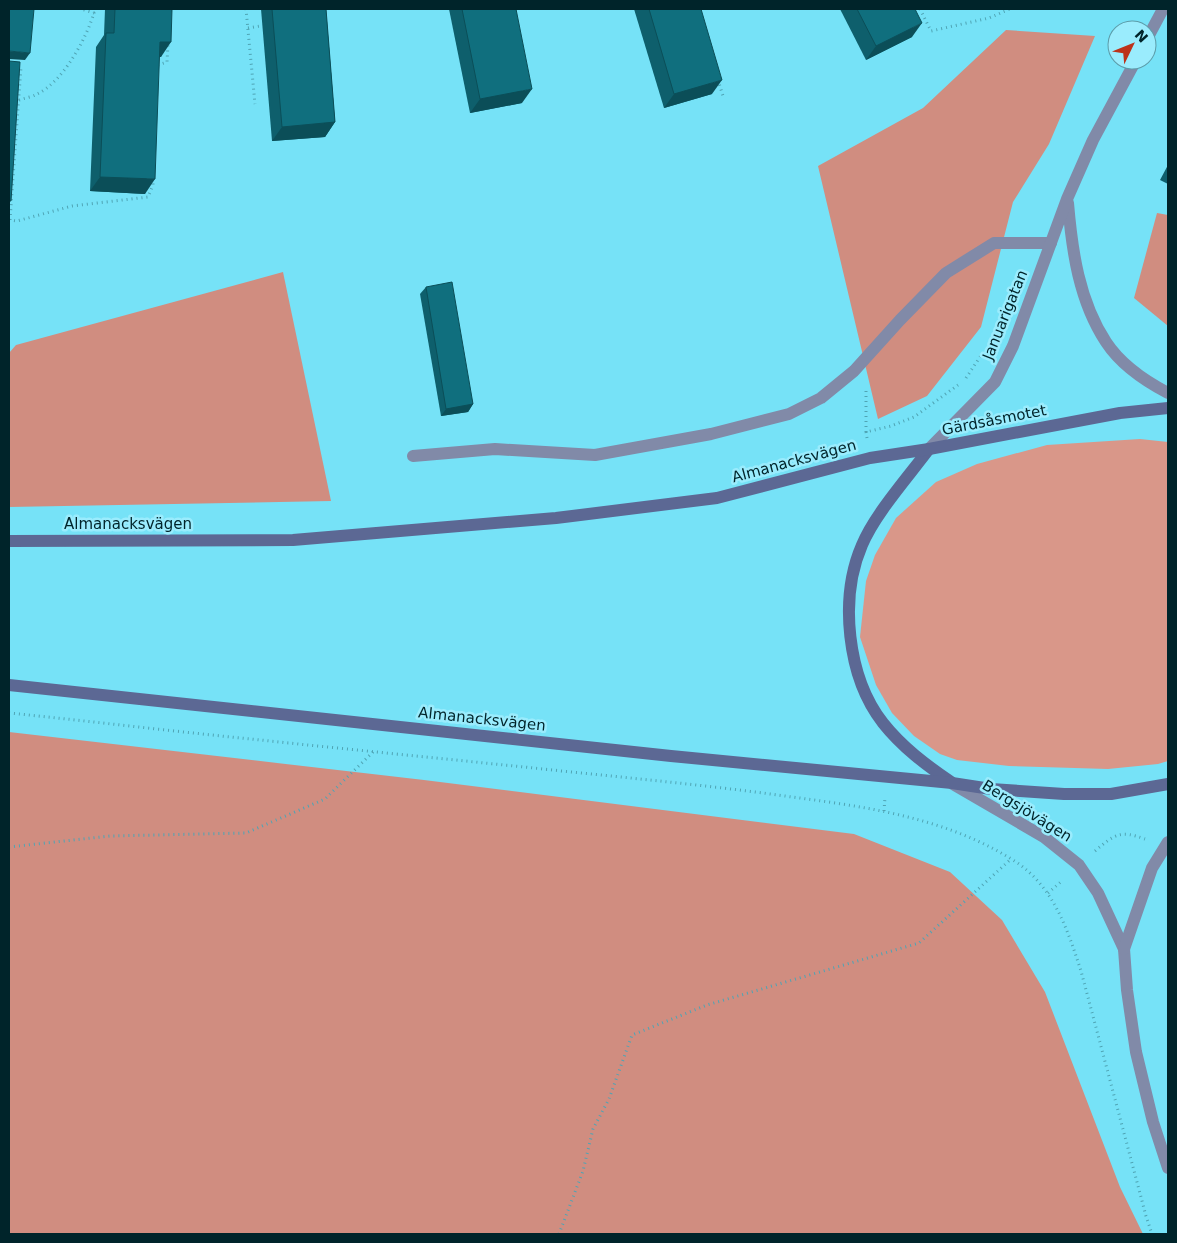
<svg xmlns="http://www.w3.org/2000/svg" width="1177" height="1243" font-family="'DejaVu Sans',sans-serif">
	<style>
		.green { fill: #d99789 }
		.forest { fill: #d08d80 }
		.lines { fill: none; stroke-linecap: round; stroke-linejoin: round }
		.path { stroke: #4fa4b4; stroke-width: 3; stroke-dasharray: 1 4; stroke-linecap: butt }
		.service { stroke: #818aa8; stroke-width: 12 }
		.minor { stroke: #818aa8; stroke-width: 12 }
		.tertiary { stroke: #818aa8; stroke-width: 12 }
		.secondary { stroke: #5c6894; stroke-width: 12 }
		.wall { fill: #0e5f6c }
		.shaded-wall { fill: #0b4e58 }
		.building { fill: #106f7e; stroke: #0b4e58 }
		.labels { text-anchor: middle; stroke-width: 5; stroke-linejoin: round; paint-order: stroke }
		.street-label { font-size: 15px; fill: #00242a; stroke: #9aecfd }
	</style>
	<rect width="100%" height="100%" fill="#76e2f7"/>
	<path class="green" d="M 1140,439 L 1168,442 L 1168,761 L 1158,764 L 1108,769 L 1009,766 L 957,760 L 940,754 L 914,736 L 892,713 L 876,685 L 860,637 L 866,581 L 875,555 L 896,518 L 936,482 L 977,464 L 1047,445 Z"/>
	<g class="forest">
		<path d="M 1006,30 L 1095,36 L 1049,144 L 1013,202 L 981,327 L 927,396 L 878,419 L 818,166 L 923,108 Z"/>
		<path d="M 1157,213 L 1168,215 L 1168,326 L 1134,298 Z"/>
		<path d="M 283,272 L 331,501 L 9,507 L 9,353 L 16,345 Z"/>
		<path d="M 9,732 L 424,780 L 854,834 L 950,872 L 1002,920 L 1045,992 L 1120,1187 L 1143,1234 L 9,1234 Z"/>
	</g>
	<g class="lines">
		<g class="path">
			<path d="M 246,9 L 255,104"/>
			<path d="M 920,9 L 931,31 L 989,18 L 1010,9"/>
			<path d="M 248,28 L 260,26"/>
			<path d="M 158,65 L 167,62 L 168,44"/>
			<path d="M 718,80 L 723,96"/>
			<path d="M 19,100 C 25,98 32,97 37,94 C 63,82 86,39 94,13 L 81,9"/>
			<path d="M 9,220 L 17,221 L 72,206 L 148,197 L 153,185 L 153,178"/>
			<path d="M 10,220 L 21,67"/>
			<path d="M 966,378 L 982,354"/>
			<path d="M 866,432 L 866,390"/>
			<path d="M 867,438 L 866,432 L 891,426 L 914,417 L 958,385"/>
			<path d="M 9,713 C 89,721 170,731 251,739 C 354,750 458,760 562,771 C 639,779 715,786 792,797 C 868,807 946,818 1013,860 C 1053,885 1067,928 1081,971 L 1146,1216 L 1152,1234"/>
			<path d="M 884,811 L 885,797"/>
			<path d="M 9,847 L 110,836 L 246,833 L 325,799 L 374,751"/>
			<path d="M 1095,851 C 1115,834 1120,830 1145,839"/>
			<path d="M 1048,893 L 1063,880"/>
			<path d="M 559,1234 L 583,1171 L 593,1129 L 609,1099 L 632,1035 L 707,1005 L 919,943 L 1011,859"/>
		</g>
		<path class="service" d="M 413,456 L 495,449 L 595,455 L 711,434 L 789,414 L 821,398 L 854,371 L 900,320 L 946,273 L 994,243 L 1051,243"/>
		<g class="minor">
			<path d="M 1147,39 L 1163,9"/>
			<path d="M 1068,203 C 1072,251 1079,301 1106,342 C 1121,365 1145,381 1168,393"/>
			<path d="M 929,449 L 995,382 L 1013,346 L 1067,199 L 1093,140 L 1136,60"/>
		</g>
		<g class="tertiary">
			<path d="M 953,784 L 1044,837 L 1079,865 L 1098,893 L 1124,949 L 1127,990 L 1136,1052 L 1153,1122 L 1168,1168"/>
			<path d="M 1124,949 L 1152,868 L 1168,842"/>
		</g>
		<g class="secondary">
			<path d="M 929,449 C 908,477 875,514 862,545 C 839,598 847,677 883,723 C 902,747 926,765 951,782"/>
			<path d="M 9,541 L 293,540 L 556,518 L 717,498 L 870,458 L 929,449 L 1120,413 L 1168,408"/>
			<path d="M 9,685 L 671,756 L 952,783 L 991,789 L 1064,794 L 1111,794 L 1168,784"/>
		</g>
	</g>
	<g class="wall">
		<path d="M 105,9 L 172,9 L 161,57 L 159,57 L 145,194 L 90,191 L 96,47 L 104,35 Z"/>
		<path d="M 261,9 L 326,9 L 335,122 L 325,137 L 272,141 Z"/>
		<path d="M 449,9 L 516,9 L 522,103 L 470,113 Z"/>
		<path d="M 634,9 L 701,9 L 712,94 L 664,108 Z"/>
		<path d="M 840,9 L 915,9 L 912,37 L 866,60 Z"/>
		<path d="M 1168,165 L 1168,184 L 1160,180 Z"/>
		<path d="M 426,287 L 473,404 L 468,412 L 441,416 L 420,294 Z"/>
	</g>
	<g class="shaded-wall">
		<path d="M 922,23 L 912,37 L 866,60 L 876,46 Z"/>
		<path d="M 160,42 L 171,42 L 161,57 L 150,56 Z"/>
		<path d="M 9,51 L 30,53 L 25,60 L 9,59 Z"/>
		<path d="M 722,80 L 712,94 L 664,108 L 674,94 Z"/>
		<path d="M 532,89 L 522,103 L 470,113 L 480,99 Z"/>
		<path d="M 335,122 L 325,137 L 272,141 L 282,127 Z"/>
		<path d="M 100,177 L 155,179 L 145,194 L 90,191 Z"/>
		<path d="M 473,404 L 468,412 L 441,416 L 446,409 Z"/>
	</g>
	<g class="building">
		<path d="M 9,9 L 34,9 L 30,53 L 9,51 Z"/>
		<path d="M 115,9 L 172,9 L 171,42 L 160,42 L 155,179 L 100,177 L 106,33 L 114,33 Z"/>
		<path d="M 272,9 L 326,9 L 335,122 L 282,127 Z"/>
		<path d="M 462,9 L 516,9 L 532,89 L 480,99 Z"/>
		<path d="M 649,9 L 701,9 L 722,80 L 674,94 Z"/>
		<path d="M 857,9 L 915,9 L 922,23 L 876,46 Z"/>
		<path d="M 9,61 L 20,62 L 11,201 L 9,201 Z"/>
		<path d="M 452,282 L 473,404 L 446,409 L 426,287 Z"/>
	</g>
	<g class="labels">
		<g class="street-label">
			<text transform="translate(1005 315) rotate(-68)" y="5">Januarigatan</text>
			<text transform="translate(994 420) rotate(-11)" y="5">Gärdsåsmotet</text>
			<text transform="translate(794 461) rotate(-15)" y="5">Almanacksvägen</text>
			<text x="128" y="529">Almanacksvägen</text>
			<text transform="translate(482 719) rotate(6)" y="5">Almanacksvägen</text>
			<text transform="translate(1027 811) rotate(32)" y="5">Bergsjövägen</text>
		</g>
	</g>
	<rect width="1177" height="1243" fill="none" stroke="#00242a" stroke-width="20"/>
	<g transform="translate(1132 45) rotate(47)"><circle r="24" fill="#9aecfd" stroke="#5c9ca9"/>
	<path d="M0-4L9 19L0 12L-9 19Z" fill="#bd321a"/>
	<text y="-8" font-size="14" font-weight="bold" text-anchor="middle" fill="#00242a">N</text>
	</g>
</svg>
